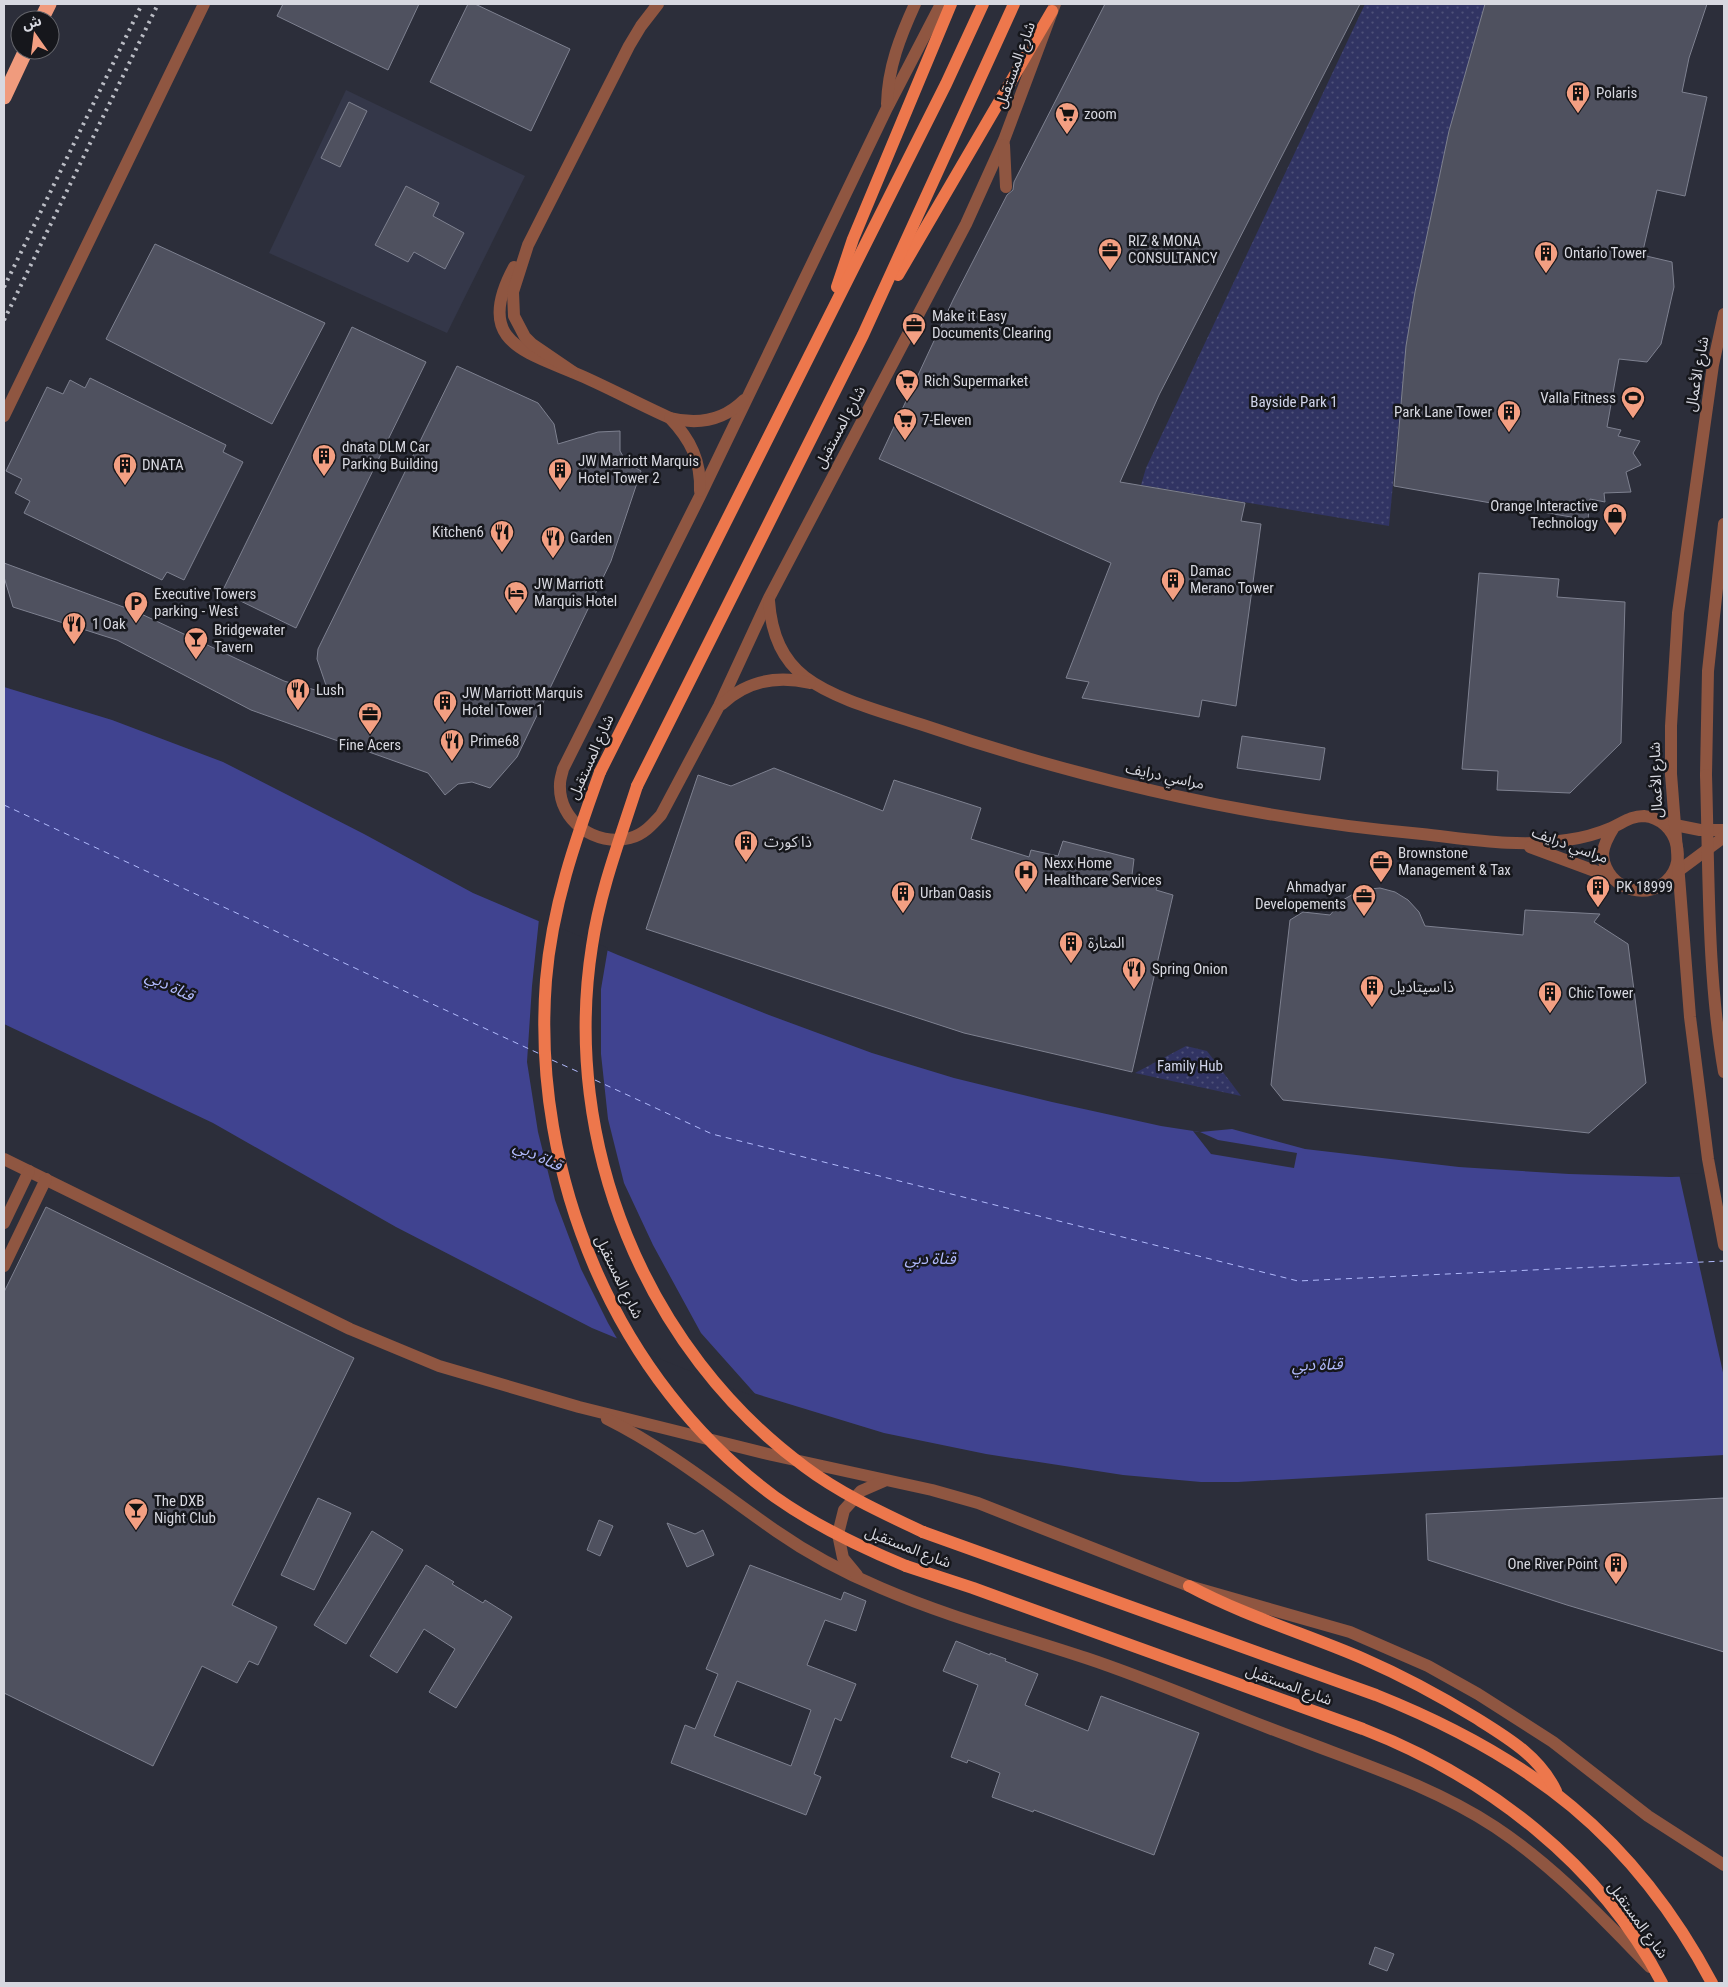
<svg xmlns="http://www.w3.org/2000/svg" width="1728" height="1987" font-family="'Roboto Condensed','Noto Sans Arabic',sans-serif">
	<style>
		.built { fill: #343749 }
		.park { fill: url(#park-dots) }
		.water { fill: #404390 }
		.pier { fill: #2c2e3a }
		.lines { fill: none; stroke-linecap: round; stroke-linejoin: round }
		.ferry { stroke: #b1bafc; stroke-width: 1; stroke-dasharray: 6 5; stroke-linecap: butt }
		.building { fill: #4f515f; stroke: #7e8190; fill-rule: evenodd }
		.minor { stroke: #8f5641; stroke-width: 12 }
		.major { stroke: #ed774c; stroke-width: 12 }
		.highway { stroke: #f09b7d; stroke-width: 15 }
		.rail { stroke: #bbbdc5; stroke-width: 4; stroke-dasharray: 2.5 5; stroke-linecap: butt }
		.minor-bridge { stroke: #8f5641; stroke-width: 12 }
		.major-bridge { stroke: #ed774c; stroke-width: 12 }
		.labels { text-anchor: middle; stroke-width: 5; stroke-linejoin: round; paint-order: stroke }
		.street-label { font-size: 15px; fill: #d7d8e0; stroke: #16171c }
		.poi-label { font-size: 15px; fill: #d7d8e0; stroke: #16171c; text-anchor: start }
		.park-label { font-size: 15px; fill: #d1d5eb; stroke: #16171c }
		.water-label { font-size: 16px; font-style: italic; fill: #b1bafc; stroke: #16171c }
	</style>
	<defs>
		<pattern id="park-dots" width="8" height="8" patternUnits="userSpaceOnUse" patternTransform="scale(1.25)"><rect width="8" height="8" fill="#313463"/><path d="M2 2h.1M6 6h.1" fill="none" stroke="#4e5179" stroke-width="1.8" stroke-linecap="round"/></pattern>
	</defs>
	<rect width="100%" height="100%" fill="#2c2e3a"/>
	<path class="built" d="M 346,90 L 525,176 L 447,333 L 269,253 Z"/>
	<g class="park">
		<path d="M 1365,4 L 1485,4 L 1449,131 L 1415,292 L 1406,346 L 1389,526 L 1141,485 L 1146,468 Z"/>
		<path d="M 1186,1046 L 1207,1051 L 1241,1096 L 1135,1073 Z"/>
	</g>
	<path class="water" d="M 4,687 L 112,720 L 223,762 L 364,834 L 473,893 L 618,955 L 769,1015 L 872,1053 L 954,1078 L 1052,1102 L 1161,1126 L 1200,1132 L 1232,1129 L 1305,1149 L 1459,1167 L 1569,1174 L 1671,1177 L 1724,1175 L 1724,1455 L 1238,1482 L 1201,1482 L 1123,1475 L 986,1454 L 884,1433 L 737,1388 L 592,1328 L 396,1227 L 213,1123 L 4,1024 Z"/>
	<g class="pier">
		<path d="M 539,919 L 608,948 L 601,989 L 601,1054 L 608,1119 L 624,1183 L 653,1245 L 701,1333 L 758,1397 L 736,1390 L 619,1342 L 608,1323 L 581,1269 L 555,1200 L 538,1132 L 527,1062 L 532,986 Z"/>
		<path d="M 1193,1131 L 1200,1132 L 1218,1140 L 1297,1153 L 1294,1168 L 1211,1154 Z"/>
		<path d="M 1724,1172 L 1724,1377 L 1679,1174 Z"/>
	</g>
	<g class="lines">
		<g class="ferry">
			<path d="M 4,805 L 540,1054"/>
			<path d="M 552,1060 L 583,1074"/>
			<path d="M 595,1080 L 712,1134 L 1298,1281 L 1724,1261"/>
		</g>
	</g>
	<g class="building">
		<path d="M 283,4 L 419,4 L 388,70 L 277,16 Z"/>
		<path d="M 468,4 L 475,4 L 570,49 L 531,131 L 430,82 Z"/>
		<path d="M 1105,4 L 1360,4 L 1159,395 L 1120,482 L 1245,503 L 1241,521 L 1261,524 L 1236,706 L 1202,700 L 1199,717 L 1082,698 L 1089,682 L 1066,678 L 1111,563 L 879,459 L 953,300 L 1007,195 L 1013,190 L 1014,182 Z"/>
		<path d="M 1485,4 L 1707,4 L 1689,58 L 1682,92 L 1707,97 L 1685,196 L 1657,190 L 1642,255 L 1672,262 L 1674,287 L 1661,344 L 1647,362 L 1619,359 L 1607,427 L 1621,430 L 1618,436 L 1640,441 L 1633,453 L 1641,465 L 1626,472 L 1631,492 L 1604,493 L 1605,502 L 1590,499 L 1588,520 L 1394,486 L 1406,346 L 1415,292 L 1449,131 Z"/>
		<path d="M 349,102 L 367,111 L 340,167 L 321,158 Z"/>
		<path d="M 406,186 L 439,203 L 433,216 L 464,233 L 445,269 L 414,252 L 408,262 L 375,245 Z"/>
		<path d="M 155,244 L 325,323 L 272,424 L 106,339 Z"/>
		<path d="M 352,327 L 426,362 L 296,628 L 222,592 Z"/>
		<path d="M 457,366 L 538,403 L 554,424 L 558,444 L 598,432 L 620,431 L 620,451 L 627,463 L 641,471 L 611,561 L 517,757 L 490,788 L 472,782 L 458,784 L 445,795 L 428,773 L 251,710 L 117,640 L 13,607 L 4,577 L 4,563 L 137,612 L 284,681 L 329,694 L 317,659 L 318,649 Z"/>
		<path d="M 90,378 L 226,445 L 223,452 L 243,462 L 184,580 L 167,572 L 162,580 L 24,513 L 30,501 L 15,493 L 22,479 L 6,471 L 47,387 L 63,394 L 70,380 L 85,388 Z"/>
		<path d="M 1479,573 L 1559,579 L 1557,597 L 1625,602 L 1621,743 L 1570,793 L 1497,790 L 1498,771 L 1462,769 Z"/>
		<path d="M 1242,736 L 1325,748 L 1320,780 L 1237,768 Z"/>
		<path d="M 774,768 L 883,811 L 894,780 L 981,808 L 971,839 L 1029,857 L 1031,850 L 1058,856 L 1063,841 L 1134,859 L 1132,875 L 1159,882 L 1156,890 L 1173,895 L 1132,1072 L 964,1033 L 646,929 L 698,775 L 731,786 Z"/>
		<path d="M 1380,888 L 1395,892 L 1408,900 L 1419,912 L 1425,926 L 1523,935 L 1525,910 L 1600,914 L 1594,922 L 1628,944 L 1646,1083 L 1589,1133 L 1283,1100 L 1271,1085 L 1290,920 L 1303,912 L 1330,915 L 1343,900 L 1360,890 Z"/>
		<path d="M 46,1207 L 354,1358 L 232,1605 L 277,1627 L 258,1665 L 249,1661 L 237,1683 L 202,1666 L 153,1766 L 4,1693 L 4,1292 Z"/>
		<path d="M 318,1498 L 351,1513 L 314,1590 L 281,1575 Z"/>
		<path d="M 1724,1498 L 1724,1652 L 1567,1605 L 1428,1560 L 1426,1514 Z"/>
		<path d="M 599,1520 L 613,1526 L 600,1556 L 587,1550 Z"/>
		<path d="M 667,1523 L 695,1534 L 703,1530 L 714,1555 L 687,1567 Z"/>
		<path d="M 372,1531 L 403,1550 L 346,1644 L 314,1625 Z"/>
		<path d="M 426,1565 L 454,1582 L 452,1584 L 483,1603 L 485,1600 L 512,1617 L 456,1708 L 429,1692 L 455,1649 L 424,1629 L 397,1673 L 370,1656 Z"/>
		<path d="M 750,1565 L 841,1600 L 844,1592 L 866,1601 L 856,1631 L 825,1620 L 807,1665 L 856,1684 L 841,1721 L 835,1718 L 814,1774 L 821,1777 L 806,1815 L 671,1763 L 685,1725 L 695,1729 L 718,1674 L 706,1669 ZM 737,1681 L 811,1710 L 791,1766 L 714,1736 Z"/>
		<path d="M 956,1641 L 990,1655 L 990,1653 L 1006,1659 L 1005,1661 L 1038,1674 L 1025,1705 L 1088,1731 L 1101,1696 L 1199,1733 L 1154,1855 L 1034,1810 L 1033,1812 L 992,1797 L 1000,1773 L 968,1760 L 967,1763 L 951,1757 L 978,1685 L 943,1671 Z"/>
		<path d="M 1375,1947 L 1394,1954 L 1387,1971 L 1369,1964 Z"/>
	</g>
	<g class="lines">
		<g class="minor">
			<path d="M 941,4 L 887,108 L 700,496 L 563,769 C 562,774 560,779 560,784 C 558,821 596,847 630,838 C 643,835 652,825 661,815 L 719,706 L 769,598 L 966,224 L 1004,140 L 1055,4"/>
			<path d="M 887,104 C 888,67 900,37 915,4"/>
			<path d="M 1004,145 L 1006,187"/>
			<path d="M 514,267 C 472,344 528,352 584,377 C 613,390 641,405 670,418 C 698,425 723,421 744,400"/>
			<path d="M 573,372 L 532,344 L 525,337 L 514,316 L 513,292 L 528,245 L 629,46 L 641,26 L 658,4"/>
			<path d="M 4,416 L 204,4"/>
			<path d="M 670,418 C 691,440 701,461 700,491"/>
			<path d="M 769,601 C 771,630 781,659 805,677 C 835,700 887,713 923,725 C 1084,780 1253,819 1422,834 C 1469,839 1519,848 1567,840 C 1582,838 1597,834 1611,828 C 1623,823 1630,816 1644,816 C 1678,819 1691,866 1661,885 C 1637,901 1603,882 1603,853 C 1604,843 1609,835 1614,827"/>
			<path d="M 722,704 C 747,681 777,675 810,683"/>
			<path d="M 1671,774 L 1671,726 L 1678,613 L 1713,365 L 1724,314"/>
			<path d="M 1706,775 L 1708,671 L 1724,524"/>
			<path d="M 1665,823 L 1700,830 L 1724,830"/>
			<path d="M 1530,847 L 1611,877"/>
			<path d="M 1673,875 L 1724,837"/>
			<path d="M 4,1159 L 350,1329 L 439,1366 L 579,1407 L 772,1455 L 932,1490 L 978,1503 L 1189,1586 L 1350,1632 L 1428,1666 L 1478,1694 L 1553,1742 L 1648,1816 L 1724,1865"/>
			<path d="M 4,1223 L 29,1171"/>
			<path d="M 4,1266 L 46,1179"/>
			<path d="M 607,1419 C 669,1450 720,1492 776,1531 C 809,1554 845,1573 881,1588 C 948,1617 1017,1635 1086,1658 C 1158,1682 1227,1713 1298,1739 C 1365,1765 1434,1787 1495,1827 C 1554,1866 1601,1917 1650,1967"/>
			<path d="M 857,1575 L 843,1558 L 838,1534 L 844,1510 L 861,1491 L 884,1481"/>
		</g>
		<g class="major">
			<path d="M 898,275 L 1052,11"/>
			<path d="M 837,287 L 853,239 L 951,4"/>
			<path d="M 600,772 L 946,84 L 983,4"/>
			<path d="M 637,786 L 863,335 L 1014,4"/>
			<path d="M 923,1532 L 1376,1695 C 1529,1756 1634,1836 1712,1983"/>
			<path d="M 906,1566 L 973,1588 L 1363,1729 C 1487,1777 1600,1864 1662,1983"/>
			<path d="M 1189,1586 C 1245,1616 1306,1634 1364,1659 C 1403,1676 1440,1696 1476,1718 C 1508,1738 1539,1756 1556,1791"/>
		</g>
		<g class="highway">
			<path d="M 41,20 L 49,4"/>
			<path d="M 4,97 L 26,50"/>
		</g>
		<g class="rail">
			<path d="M 4,287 L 142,4"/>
			<path d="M 4,320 L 158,4"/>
		</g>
		<g class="minor-bridge">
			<path d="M 1671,774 L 1690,1017 L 1708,1159 L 1724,1245"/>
			<path d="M 1706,775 C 1709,873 1707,975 1724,1072"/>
		</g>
		<g class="major-bridge">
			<path d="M 600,772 C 575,841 552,907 546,980 C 531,1175 615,1380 775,1497 C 816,1526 860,1547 906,1566"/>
			<path d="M 637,786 C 620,839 600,891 592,946 C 561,1142 645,1349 805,1467 C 841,1494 883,1513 923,1532"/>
		</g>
	</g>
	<defs>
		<g id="building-pin" transform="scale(1.25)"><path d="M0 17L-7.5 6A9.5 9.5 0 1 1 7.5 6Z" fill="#f39f82" stroke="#16171c"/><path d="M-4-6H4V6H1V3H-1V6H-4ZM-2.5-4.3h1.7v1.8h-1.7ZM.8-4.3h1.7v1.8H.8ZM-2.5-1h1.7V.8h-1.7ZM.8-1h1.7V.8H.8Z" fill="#111"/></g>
		<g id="supermarket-pin" transform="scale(1.25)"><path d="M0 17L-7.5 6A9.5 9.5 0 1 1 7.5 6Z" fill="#f39f82" stroke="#16171c"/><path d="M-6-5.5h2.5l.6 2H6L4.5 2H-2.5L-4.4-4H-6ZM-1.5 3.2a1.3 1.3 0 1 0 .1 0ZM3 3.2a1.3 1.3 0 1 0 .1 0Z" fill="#111"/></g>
		<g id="office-pin" transform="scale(1.25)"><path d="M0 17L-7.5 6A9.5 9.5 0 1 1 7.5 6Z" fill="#f39f82" stroke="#16171c"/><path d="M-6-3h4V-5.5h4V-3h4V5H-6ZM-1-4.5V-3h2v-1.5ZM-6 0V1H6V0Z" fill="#111"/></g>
		<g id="stadium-pin" transform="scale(1.25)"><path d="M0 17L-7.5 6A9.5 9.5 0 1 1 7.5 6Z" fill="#f39f82" stroke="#16171c"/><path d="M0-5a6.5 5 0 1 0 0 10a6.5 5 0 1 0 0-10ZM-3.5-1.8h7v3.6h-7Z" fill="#111"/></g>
		<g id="shop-pin" transform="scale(1.25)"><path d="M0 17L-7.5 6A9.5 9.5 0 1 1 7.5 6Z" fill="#f39f82" stroke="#16171c"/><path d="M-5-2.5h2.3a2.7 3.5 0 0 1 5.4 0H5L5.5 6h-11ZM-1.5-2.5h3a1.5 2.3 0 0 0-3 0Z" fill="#111"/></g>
		<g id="restaurant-pin" transform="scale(1.25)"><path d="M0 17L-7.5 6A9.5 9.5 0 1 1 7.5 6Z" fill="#f39f82" stroke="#16171c"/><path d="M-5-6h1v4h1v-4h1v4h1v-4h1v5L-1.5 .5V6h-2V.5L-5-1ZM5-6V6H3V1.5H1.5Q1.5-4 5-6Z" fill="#111"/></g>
		<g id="hotel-pin" transform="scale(1.25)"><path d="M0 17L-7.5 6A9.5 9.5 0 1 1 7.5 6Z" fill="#f39f82" stroke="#16171c"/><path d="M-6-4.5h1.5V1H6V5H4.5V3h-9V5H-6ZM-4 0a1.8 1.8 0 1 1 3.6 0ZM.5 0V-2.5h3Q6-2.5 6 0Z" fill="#111"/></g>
		<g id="parking-pin" transform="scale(1.25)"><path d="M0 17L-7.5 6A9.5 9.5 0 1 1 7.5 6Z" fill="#f39f82" stroke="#16171c"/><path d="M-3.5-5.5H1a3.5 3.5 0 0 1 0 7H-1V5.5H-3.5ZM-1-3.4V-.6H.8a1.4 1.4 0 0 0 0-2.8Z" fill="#111"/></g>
		<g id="bar-pin" transform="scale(1.25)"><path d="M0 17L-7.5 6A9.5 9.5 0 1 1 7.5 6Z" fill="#f39f82" stroke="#16171c"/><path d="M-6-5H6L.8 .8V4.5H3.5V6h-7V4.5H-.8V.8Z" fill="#111"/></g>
		<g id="hospital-pin" transform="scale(1.25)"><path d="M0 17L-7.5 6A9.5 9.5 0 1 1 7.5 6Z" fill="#f39f82" stroke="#16171c"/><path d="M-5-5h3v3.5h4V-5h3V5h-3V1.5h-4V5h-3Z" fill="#111"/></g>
	</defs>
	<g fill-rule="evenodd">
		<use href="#building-pin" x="1578" y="93"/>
		<use href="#supermarket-pin" x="1067" y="114"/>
		<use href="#office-pin" x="1110" y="250"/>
		<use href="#building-pin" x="1546" y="253"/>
		<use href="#office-pin" x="914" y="325"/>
		<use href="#supermarket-pin" x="907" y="381"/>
		<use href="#stadium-pin" x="1633" y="398"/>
		<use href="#building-pin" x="1509" y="412"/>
		<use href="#supermarket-pin" x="905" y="420"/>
		<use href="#building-pin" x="324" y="456"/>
		<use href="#building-pin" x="125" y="465"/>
		<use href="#building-pin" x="560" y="470"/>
		<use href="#shop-pin" x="1615" y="515"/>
		<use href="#restaurant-pin" x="502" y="532"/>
		<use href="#restaurant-pin" x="553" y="538"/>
		<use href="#building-pin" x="1173" y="580"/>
		<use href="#hotel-pin" x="516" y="593"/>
		<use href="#parking-pin" x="136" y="603"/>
		<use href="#restaurant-pin" x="74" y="624"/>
		<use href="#bar-pin" x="196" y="639"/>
		<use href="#restaurant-pin" x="298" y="690"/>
		<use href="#building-pin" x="445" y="702"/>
		<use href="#office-pin" x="370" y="714"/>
		<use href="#restaurant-pin" x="452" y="741"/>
		<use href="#building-pin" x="746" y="842"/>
		<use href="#office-pin" x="1381" y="862"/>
		<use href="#hospital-pin" x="1026" y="872"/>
		<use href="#building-pin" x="1598" y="887"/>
		<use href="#building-pin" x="903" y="893"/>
		<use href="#office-pin" x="1364" y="896"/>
		<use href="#building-pin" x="1071" y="943"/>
		<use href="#restaurant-pin" x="1134" y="969"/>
		<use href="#building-pin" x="1372" y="987"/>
		<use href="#building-pin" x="1550" y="993"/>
		<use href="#bar-pin" x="136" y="1510"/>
		<use href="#building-pin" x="1616" y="1564"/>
	</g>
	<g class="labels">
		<g class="street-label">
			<text transform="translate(1015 65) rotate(-70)" y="5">شارع المستقبل</text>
			<text transform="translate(1697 374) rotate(-80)" y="5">شارع الأعمال</text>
			<text transform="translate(840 427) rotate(-62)" y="5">شارع المستقبل</text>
			<text transform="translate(591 757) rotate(-66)" y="5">شارع المستقبل</text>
			<text transform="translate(1165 776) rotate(12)" y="5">مراسي درايف</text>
			<text transform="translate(1656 780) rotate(-92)" y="5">شارع الأعمال</text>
			<text transform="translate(1570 845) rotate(20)" y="5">مراسي درايف</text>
			<text transform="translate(619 1277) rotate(64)" y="5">شارع المستقبل</text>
			<text transform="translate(908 1547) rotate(21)" y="5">شارع المستقبل</text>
			<text transform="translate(1289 1685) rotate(20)" y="5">شارع المستقبل</text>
			<text transform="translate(1638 1920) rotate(54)" y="5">شارع المستقبل</text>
		</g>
		<g class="poi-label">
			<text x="1596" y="98">Polaris</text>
			<text x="1084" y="119">zoom</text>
			<text x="1128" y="246">RIZ &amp; MONA<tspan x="1128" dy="17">CONSULTANCY</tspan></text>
			<text x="1564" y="258">Ontario Tower</text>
			<text x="932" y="321">Make it Easy<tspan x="932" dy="17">Documents Clearing</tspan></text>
			<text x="924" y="386">Rich Supermarket</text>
			<text x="1616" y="403" text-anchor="end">Valla Fitness</text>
			<text x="1492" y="417" text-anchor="end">Park Lane Tower</text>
			<text x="922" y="425">7-Eleven</text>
			<text x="342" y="452">dnata DLM Car<tspan x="342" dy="17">Parking Building</tspan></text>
			<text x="578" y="466">JW Marriott Marquis<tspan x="578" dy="17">Hotel Tower 2</tspan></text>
			<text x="142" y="470">DNATA</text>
			<text x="1598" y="511" text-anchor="end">Orange Interactive<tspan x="1598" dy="17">Technology</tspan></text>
			<text x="484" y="537" text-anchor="end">Kitchen6</text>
			<text x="570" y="543">Garden</text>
			<text x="1190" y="576">Damac<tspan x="1190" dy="17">Merano Tower</tspan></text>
			<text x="534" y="589">JW Marriott<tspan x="534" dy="17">Marquis Hotel</tspan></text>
			<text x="154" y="599">Executive Towers<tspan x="154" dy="17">parking - West</tspan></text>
			<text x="92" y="629">1 Oak</text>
			<text x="214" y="635">Bridgewater<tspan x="214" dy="17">Tavern</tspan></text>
			<text x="316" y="695">Lush</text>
			<text x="462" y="698">JW Marriott Marquis<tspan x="462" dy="17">Hotel Tower 1</tspan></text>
			<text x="470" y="746">Prime68</text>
			<text x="370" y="750" text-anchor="middle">Fine Acers</text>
			<text x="764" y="847">ذا كورت</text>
			<text x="1398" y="858">Brownstone<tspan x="1398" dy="17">Management &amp; Tax</tspan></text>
			<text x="1044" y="868">Nexx Home<tspan x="1044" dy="17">Healthcare Services</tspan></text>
			<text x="1346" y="892" text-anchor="end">Ahmadyar<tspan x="1346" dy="17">Developements</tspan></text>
			<text x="1616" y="892">PK 18999</text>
			<text x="920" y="898">Urban Oasis</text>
			<text x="1088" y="948">المنارة</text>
			<text x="1152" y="974">Spring Onion</text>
			<text x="1390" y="992">ذا سيتاديل</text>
			<text x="1568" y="998">Chic Tower</text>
			<text x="154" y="1506">The DXB<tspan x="154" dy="17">Night Club</tspan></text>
			<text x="1598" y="1569" text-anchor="end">One River Point</text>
		</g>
		<g class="park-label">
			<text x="1294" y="407">Bayside Park 1</text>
			<text x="1190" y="1071">Family Hub</text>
		</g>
		<g class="water-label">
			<text transform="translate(170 985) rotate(25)" y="6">قناة دبي</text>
			<text transform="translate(538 1155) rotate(25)" y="6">قناة دبي</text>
			<text x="930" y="1264">قناة دبي</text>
			<text transform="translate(1317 1364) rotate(-2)" y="6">قناة دبي</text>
		</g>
	</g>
	<rect width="1728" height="1987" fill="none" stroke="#d7d8e0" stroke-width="10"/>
	<g transform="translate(35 35) rotate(346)"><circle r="24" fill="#16171c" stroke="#63646a"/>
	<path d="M0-4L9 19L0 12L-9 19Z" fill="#f39f82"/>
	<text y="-8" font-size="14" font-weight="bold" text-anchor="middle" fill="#d7d8e0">ش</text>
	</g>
</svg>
